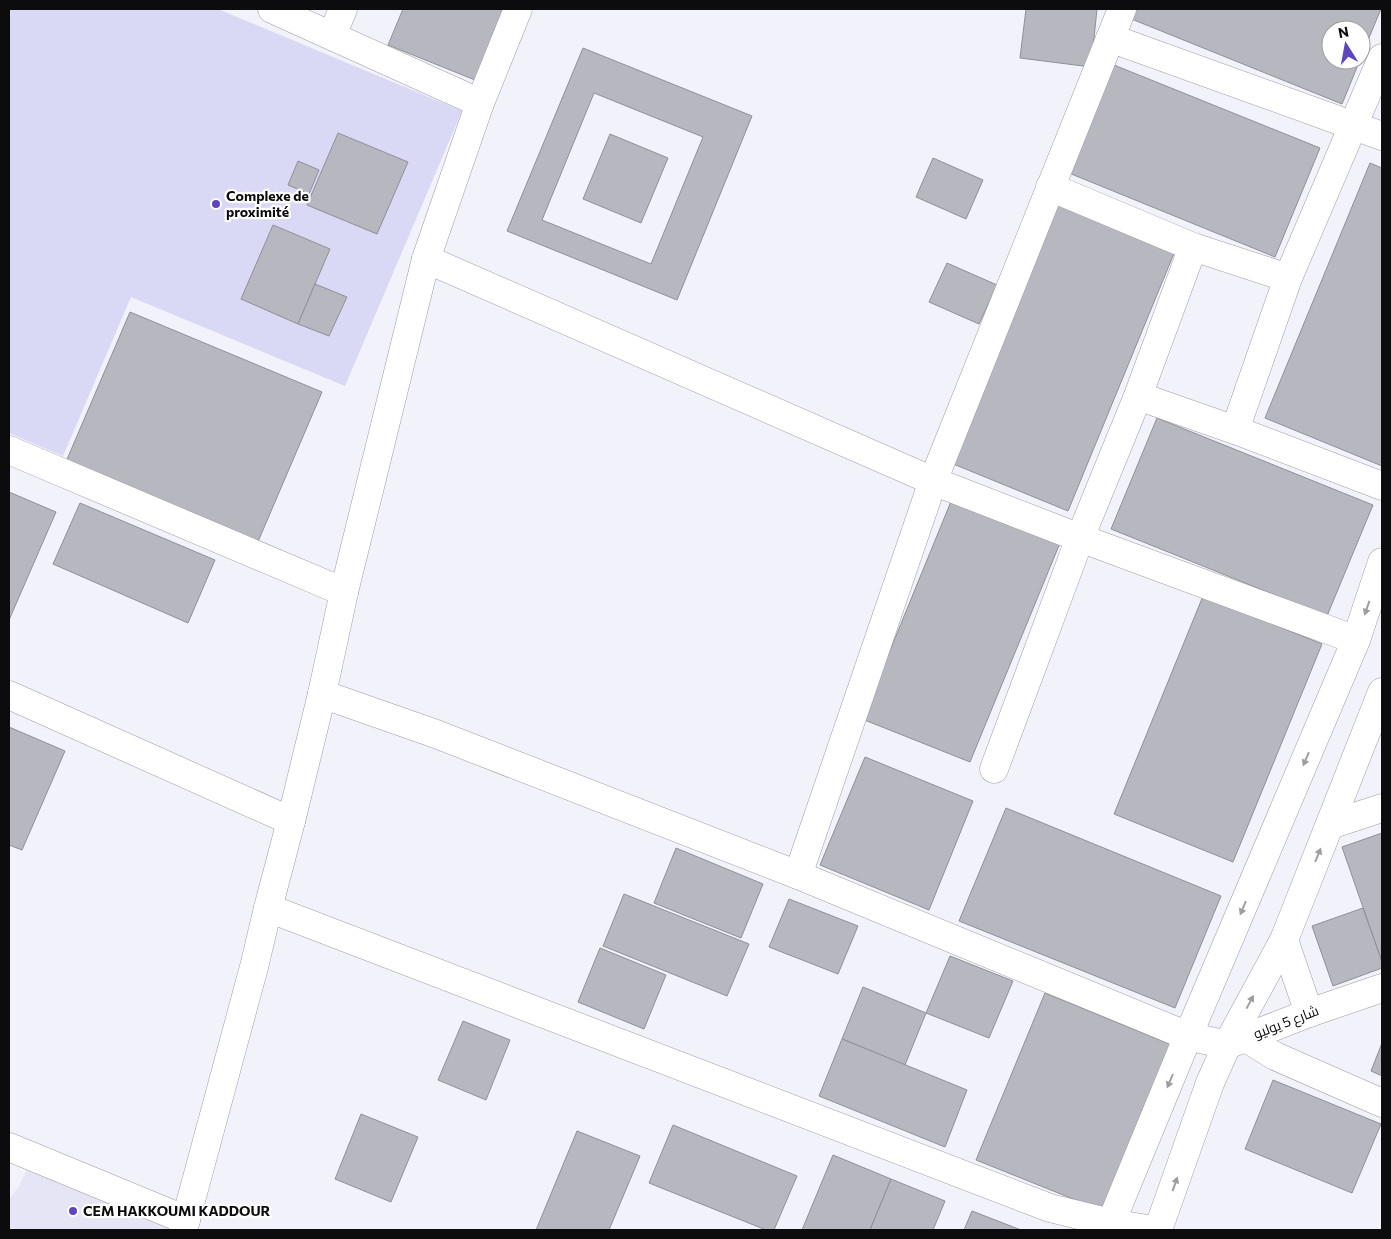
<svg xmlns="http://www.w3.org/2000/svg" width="1391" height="1239" font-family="Commissioner,Cairo,sans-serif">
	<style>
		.built { fill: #e5e5f5 }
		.green { fill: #d9d8f5 }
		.building { fill: #b7b7c0; stroke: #8f8f97; fill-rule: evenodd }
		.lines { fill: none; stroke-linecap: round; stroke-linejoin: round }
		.minor-casing { stroke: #9e9da6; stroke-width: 29 }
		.major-casing { stroke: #9e9da6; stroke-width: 29 }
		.minor { stroke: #fff; stroke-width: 28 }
		.major { stroke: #fff; stroke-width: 28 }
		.oneway { fill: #9e9e9f }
		.poi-dot { fill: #5d46be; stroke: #fff; stroke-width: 2 }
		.labels { text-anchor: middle; stroke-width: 4.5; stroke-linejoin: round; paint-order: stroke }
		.poi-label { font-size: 14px; font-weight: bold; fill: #0c0c0f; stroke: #fff; text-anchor: start }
		.street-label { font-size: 14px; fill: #0c0c0f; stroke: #fff }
	</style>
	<rect width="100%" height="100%" fill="#f2f2fa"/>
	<path class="built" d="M 27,1170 L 172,1224 L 169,1230 L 9,1230 L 9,1199 L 18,1188 Z"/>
	<path class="green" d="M 9,9 L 218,9 L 462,111 L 345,386 L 131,297 L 63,456 L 9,433 Z"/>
	<g class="building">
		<path d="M 403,9 L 505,9 L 475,80 L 388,45 Z"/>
		<path d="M 1026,9 L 1097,9 L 1091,67 L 1020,58 Z"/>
		<path d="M 1133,9 L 1381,9 L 1361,57 L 1361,30 L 1331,30 L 1331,60 L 1360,60 L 1342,104 L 1129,18 Z"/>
		<path d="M 583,48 L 752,116 L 677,300 L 507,231 ZM 594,93 L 703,137 L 651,264 L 542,220 Z"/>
		<path d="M 1109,63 L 1320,148 L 1275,257 L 1064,171 Z"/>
		<path d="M 338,133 L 408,162 L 377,234 L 307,205 Z"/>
		<path d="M 610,134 L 668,158 L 641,223 L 583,199 Z"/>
		<path d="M 933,158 L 983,180 L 966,219 L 916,197 Z"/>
		<path d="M 298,161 L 319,170 L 309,194 L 288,185 Z"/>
		<path d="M 1370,163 L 1382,168 L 1382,466 L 1265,418 Z"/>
		<path d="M 1052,202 L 1175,251 L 1068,511 L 946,461 Z"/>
		<path d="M 273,225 L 330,249 L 298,324 L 241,299 Z"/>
		<path d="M 947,263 L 997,285 L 979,324 L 929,302 Z"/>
		<path d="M 315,284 L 347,297 L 329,336 L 298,324 Z"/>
		<path d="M 130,312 L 322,392 L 257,544 L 65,464 Z"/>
		<path d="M 1157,418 L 1373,505 L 1327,616 L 1111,529 Z"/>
		<path d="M 9,492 L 56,512 L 9,620 Z"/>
		<path d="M 952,499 L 1060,543 L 970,762 L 862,719 Z"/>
		<path d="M 80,503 L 215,560 L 188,623 L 53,564 Z"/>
		<path d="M 1203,596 L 1322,644 L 1233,862 L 1114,814 Z"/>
		<path d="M 9,727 L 65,751 L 22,850 L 9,845 Z"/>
		<path d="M 865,757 L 973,801 L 929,910 L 820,865 Z"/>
		<path d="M 1006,808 L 1221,896 L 1175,1008 L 959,921 Z"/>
		<path d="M 1382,833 L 1382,962 L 1342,847 Z"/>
		<path d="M 676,848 L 763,884 L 741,938 L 654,903 Z"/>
		<path d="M 624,894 L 749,944 L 727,996 L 603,946 Z"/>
		<path d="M 789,899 L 858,926 L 838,974 L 769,947 Z"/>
		<path d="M 1363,908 L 1382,962 L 1382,968 L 1333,986 L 1312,926 Z"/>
		<path d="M 600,948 L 666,975 L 644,1029 L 578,1002 Z"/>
		<path d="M 950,956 L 1013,981 L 989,1038 L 926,1013 Z"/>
		<path d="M 863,987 L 926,1013 L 905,1065 L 842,1039 Z"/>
		<path d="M 1045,993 L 1172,1045 L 1103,1211 L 976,1160 Z"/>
		<path d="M 463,1021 L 510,1040 L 486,1100 L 438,1080 Z"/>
		<path d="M 842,1039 L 967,1090 L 945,1147 L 819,1096 Z"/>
		<path d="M 1382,1043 L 1382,1076 L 1371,1071 Z"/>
		<path d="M 1273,1080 L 1381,1124 L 1352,1193 L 1245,1149 Z"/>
		<path d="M 361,1114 L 418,1137 L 391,1202 L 335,1179 Z"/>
		<path d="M 673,1125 L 797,1176 L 774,1230 L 766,1230 L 649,1183 Z"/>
		<path d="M 577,1131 L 640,1156 L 609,1230 L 536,1230 Z"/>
		<path d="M 833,1155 L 891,1179 L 870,1230 L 802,1230 Z"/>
		<path d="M 891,1179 L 945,1201 L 933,1230 L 870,1230 Z"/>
		<path d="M 972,1211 L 1021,1230 L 964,1230 Z"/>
	</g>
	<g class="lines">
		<g class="minor-casing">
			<g id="minor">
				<path d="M 272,9 L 480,103"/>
				<path d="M 332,36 L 343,9"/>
				<path d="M 1110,38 L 1382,136"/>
				<path d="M 1050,187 L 1193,247 L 1288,278"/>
				<path d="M 426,259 L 933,481 L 1080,538 L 1356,640"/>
				<path d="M 1138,396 L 1193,247"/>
				<path d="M 1235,430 L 1288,278 L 1382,58"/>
				<path d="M 9,450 L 344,592"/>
				<path d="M 322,694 L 436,734 L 798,875 L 1188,1036 L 1356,640 L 1382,562"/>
				<path d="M 9,695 L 291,821"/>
				<path d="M 994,769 L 1080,538 L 1138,396 L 1235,430 L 1382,486"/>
				<path d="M 1330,825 L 1382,808"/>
				<path d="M 798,875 L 933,481 L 1122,9"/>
				<path d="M 268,908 L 1050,1208 L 1111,1223 L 1153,1230"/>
				<path d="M 1284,940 L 1309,1013"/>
				<path d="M 1246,1038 L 1275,1056 L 1382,1103"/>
				<path d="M 1227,1045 L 1284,940 L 1382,692"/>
				<path d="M 9,1147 L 186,1220"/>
				<path d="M 183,1230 L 254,967 L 268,908 L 291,821 L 322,694 L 344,592 L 426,259 L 480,103 L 518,9"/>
			</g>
		</g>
		<g class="major-casing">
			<g id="major">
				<path d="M 1108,1230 L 1188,1036 L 1227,1045 L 1309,1013 L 1382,988"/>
				<path d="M 1158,1230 L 1210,1083 L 1227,1045"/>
			</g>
		</g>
		<use href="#minor" class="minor"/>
		<use href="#major" class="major"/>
	</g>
	<defs><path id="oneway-solid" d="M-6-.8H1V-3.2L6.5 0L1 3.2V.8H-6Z" transform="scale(1.25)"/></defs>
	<g class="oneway">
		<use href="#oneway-solid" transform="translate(1367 608) rotate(109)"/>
		<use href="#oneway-solid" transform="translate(1306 759) rotate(113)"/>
		<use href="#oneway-solid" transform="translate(1318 855) rotate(-68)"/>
		<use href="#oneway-solid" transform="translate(1243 908) rotate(113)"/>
		<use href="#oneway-solid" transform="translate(1250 1002) rotate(-62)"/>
		<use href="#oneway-solid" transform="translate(1170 1081) rotate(113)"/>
		<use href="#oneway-solid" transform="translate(1175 1184) rotate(-71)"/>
	</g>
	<g class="poi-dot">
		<circle cx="216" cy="204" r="5"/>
		<circle cx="73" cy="1211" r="5"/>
	</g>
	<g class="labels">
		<g class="poi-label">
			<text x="226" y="201">Complexe de<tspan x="226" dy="16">proximité</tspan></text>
			<text x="83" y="1216">CEM HAKKOUMI KADDOUR</text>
		</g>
		<g class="street-label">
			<text transform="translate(1286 1022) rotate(-21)" y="5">شارع 5 يوليو</text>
		</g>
	</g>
	<rect width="1391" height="1239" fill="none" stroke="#0c0c0f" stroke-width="20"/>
	<g transform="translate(1346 45) rotate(349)"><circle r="24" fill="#ffffff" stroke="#9e9e9f"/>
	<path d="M0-4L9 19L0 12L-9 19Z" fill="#5d46be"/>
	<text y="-8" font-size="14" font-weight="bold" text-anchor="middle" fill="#0c0c0f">N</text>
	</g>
</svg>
